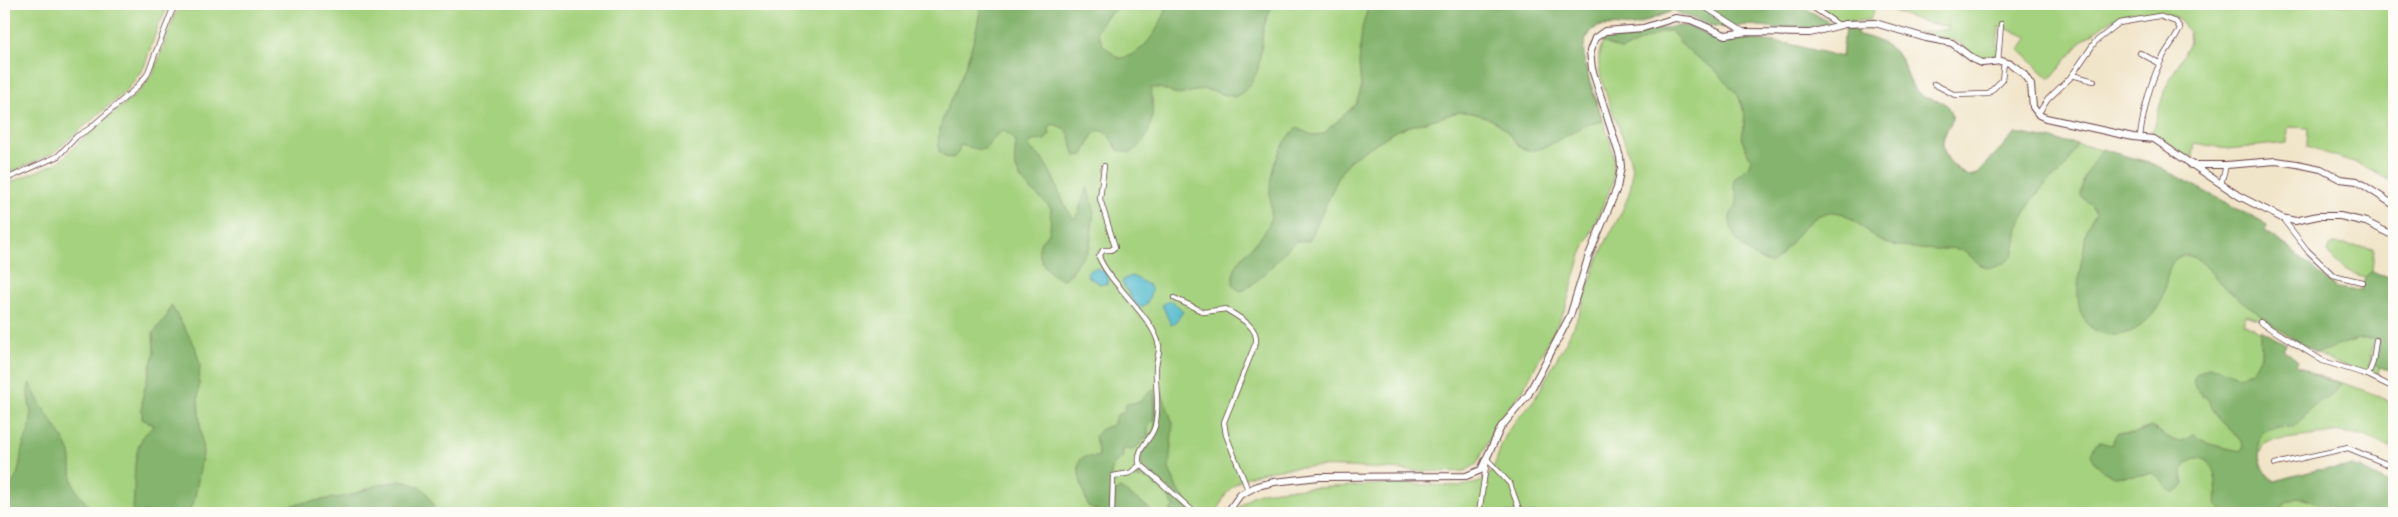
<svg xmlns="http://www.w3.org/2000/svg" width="2398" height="517" font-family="Pangolin,sans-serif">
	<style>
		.green { fill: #a5d27e; stroke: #787854 }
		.forest { fill: #84b46d; stroke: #676a4c }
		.water { fill: #52bbce; stroke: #4e6d7c }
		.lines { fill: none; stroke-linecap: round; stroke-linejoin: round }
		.street-casing { stroke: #633d43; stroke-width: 6 }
		.secondary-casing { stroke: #633d43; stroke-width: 8 }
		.street { stroke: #fff; stroke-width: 4.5 }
		.secondary { stroke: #fff; stroke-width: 6 }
	</style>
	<rect width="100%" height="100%" fill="#fdfcf7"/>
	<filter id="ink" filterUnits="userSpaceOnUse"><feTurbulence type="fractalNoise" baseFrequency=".02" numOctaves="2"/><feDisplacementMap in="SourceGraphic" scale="10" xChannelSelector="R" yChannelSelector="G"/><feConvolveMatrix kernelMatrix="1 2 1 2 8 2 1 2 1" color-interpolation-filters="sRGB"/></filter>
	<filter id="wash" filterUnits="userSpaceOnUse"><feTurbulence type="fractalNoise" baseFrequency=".0096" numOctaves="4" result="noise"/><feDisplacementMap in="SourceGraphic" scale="20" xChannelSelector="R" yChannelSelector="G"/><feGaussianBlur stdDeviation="1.12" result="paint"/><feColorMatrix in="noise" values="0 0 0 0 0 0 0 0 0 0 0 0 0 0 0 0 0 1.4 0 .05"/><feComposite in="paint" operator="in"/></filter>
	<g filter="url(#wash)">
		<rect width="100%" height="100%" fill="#f1e5c9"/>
		<g class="green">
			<path d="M 4,4 L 170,4 L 158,26 L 144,67 L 127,90 L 53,153 L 4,175 Z"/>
			<path d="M 185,4 L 1798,4 L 1832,24 L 1800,30 L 1750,25 L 1723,27 L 1713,26 L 1673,11 L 1635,25 L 1601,26 L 1592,30 L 1584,43 L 1583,51 L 1586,69 L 1611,144 L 1614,159 L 1613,182 L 1581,255 L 1565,309 L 1523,390 L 1499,419 L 1477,464 L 1465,471 C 1406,476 1286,452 1238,482 C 1226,490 1222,501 1217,513 L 4,513 L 4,185 L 59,162 L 80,141 L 139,92 L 154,72 L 175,14 Z"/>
			<path d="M 1812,4 L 2389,4 L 2394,10 L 2394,112 L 2385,125 L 2394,138 L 2394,183 L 2360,164 L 2307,147 L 2308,128 L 2288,127 L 2287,143 L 2228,149 L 2195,143 L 2192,162 L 2151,135 L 2165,89 L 2190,42 L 2189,32 L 2178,18 L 2160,13 L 2124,15 L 2114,18 L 2082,41 L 2050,79 L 2019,50 L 2028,37 L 1999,26 L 1996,56 C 1969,63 1973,46 1953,40 C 1941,37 1929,36 1917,33 L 1948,29 L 1948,26 C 1923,25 1900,12 1876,5 L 1870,20 L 1839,22 Z"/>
			<path d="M 1678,26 L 1690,27 L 1720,40 L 1750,39 L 1789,44 L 1842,57 L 1845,28 L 1856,27 L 1857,35 C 1874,37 1896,47 1904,65 C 1908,75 1910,87 1920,94 C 1930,103 1946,97 1951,112 C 1955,121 1947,128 1944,137 C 1938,154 1955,168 1968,176 L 1977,174 L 2015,133 L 2082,145 L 2149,162 L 2267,225 L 2264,231 L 2291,249 L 2336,288 L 2361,291 L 2365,277 C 2350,274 2338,266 2328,253 L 2330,246 L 2334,244 L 2374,248 L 2372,272 L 2394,278 L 2394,372 L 2380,367 L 2377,376 L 2370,374 L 2378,339 L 2374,338 L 2368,373 L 2331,361 L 2258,319 L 2246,315 L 2243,323 L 2286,344 L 2283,349 L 2298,361 L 2296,365 C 2315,377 2334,380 2355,387 C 2368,391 2381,398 2394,404 L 2394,450 L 2362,435 L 2340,432 L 2271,441 L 2263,445 L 2259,455 L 2265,472 L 2275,481 L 2317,470 L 2352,467 L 2361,468 L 2394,488 L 2394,513 L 1235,513 L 1238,508 L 1252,496 L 1262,492 L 1286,489 L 1400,484 L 1461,486 C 1470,484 1479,484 1486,478 C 1497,467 1498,450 1505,437 C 1514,418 1532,407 1541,388 C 1552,366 1566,344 1576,321 C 1587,296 1592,270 1604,246 C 1614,224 1631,201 1632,176 C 1634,140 1577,62 1608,38 Z"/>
		</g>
		<g class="forest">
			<path d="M 981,4 L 1116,4 L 1115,10 L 1105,17 L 1097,31 L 1103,45 L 1118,58 C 1143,58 1161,26 1168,4 L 1272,4 C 1270,13 1265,21 1263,30 C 1260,56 1262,83 1235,97 L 1203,89 L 1180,95 L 1159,88 L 1151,88 C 1154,111 1154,141 1130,153 L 1118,150 L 1108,134 L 1100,130 L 1093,134 L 1083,155 L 1075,156 C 1068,139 1075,129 1052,124 L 1049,128 L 1050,134 L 1045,140 L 1031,141 L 1029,148 C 1054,162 1056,197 1074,219 L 1078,213 L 1087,186 L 1094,209 L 1090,247 L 1085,255 L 1077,262 L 1071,274 L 1063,279 C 1050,278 1033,256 1041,242 C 1044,237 1049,236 1050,229 C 1051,223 1050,215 1051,209 C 1041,195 1024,189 1017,171 C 1009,154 1025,142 1003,131 C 993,135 992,145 982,150 L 960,145 L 958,153 L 953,158 L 945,157 L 939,151 C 935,127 950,103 959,82 C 969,58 978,29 981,4 Z"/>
			<path d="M 1369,4 L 1798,4 L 1832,24 L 1800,30 L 1750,25 L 1723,27 L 1713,26 L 1673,11 C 1659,13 1647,22 1634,26 C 1622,28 1610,23 1599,26 C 1566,37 1596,100 1603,121 L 1586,125 L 1546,147 L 1530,151 C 1519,149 1516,142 1509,134 C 1498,119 1477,112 1459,112 L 1397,130 L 1350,160 L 1341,172 L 1309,241 L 1296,241 C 1285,250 1253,290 1240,291 L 1234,286 C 1228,268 1247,253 1258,240 C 1275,221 1271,214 1270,191 C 1270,168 1280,144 1297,128 L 1312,135 L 1323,134 L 1356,104 L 1361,89 L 1359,63 L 1362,28 Z"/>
			<path d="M 1678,26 L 1690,27 L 1720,40 L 1750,39 L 1789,44 L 1842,57 L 1845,28 L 1856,27 L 1857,35 C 1874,37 1896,47 1903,64 C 1908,75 1910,86 1919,94 C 1930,103 1946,97 1951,112 C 1955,121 1947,128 1944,136 C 1938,154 1956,172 1971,177 L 1977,174 L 2015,133 L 2077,144 C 2072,153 2068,166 2060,173 C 2056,176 2051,178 2048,182 C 2036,193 2025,210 2019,226 C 2015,238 2018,256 2004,263 C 1979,277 1977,255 1958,249 C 1950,247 1943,250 1936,250 C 1919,249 1899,248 1883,242 C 1866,235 1852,211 1831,212 C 1803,213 1784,262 1769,263 C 1750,257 1729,239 1730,217 C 1731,211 1736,208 1737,203 C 1739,196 1733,187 1734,179 L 1748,167 L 1751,160 L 1742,140 L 1745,115 L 1738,95 L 1715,70 L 1686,49 L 1671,31 L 1662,32 L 1622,50 L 1602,42 L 1608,38 Z"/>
			<path d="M 2102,149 L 2158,166 L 2267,225 L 2264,231 L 2291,249 L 2336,288 L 2361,291 L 2365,277 L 2371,272 L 2394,278 L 2394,372 L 2380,367 L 2374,362 L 2378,339 L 2358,339 L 2316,353 C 2284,332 2253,311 2223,286 C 2214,277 2203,259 2190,256 C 2166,251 2167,285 2162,299 C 2159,308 2151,317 2144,323 C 2133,333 2120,337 2106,334 C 2066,326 2079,275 2084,248 C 2085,241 2085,233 2088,226 C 2090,221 2093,217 2096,213 L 2091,205 L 2081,196 C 2080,179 2093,163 2102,149 Z"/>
			<path d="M 171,305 L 195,346 L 200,365 L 198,402 L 203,453 L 194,501 L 188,513 L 132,513 C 137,489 130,459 143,437 C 146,433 151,429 154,425 L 142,419 L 142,399 L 154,353 L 153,333 L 167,316 Z"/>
			<path d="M 2261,330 L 2286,344 L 2283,349 L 2298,361 L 2296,365 L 2323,379 L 2341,383 C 2330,403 2324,396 2311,408 C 2305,413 2302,421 2296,426 C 2286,429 2273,426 2265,431 C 2251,439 2261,476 2275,481 L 2317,470 L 2352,467 L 2361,468 L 2394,488 L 2394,513 L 2337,513 L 2332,506 L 2314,503 L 2299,497 L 2287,501 L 2278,513 L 2225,513 L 2216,504 C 2217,488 2218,456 2195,458 L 2186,464 L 2182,471 L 2184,485 L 2176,493 C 2164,490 2163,477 2151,473 C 2127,478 2101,482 2091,454 L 2095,445 L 2100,442 L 2111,445 L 2117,433 L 2134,433 L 2151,427 L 2175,441 L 2181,441 L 2194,435 L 2209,444 L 2240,451 L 2243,447 L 2242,441 L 2219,419 L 2207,398 L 2196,389 L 2193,382 L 2196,374 L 2210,367 L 2239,376 L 2252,372 L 2261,356 Z"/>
			<path d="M 30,383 C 39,407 56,424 67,446 C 72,455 71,460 71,469 C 72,491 82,500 97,513 L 4,513 L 4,490 C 20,482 19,464 22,449 C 25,438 31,430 31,418 C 31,405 25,395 30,383 Z"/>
			<path d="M 1159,385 L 1173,423 L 1169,468 L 1177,489 L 1192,508 L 1142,466 C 1136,452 1145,450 1151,440 C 1159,427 1152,399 1159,385 Z"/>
			<path d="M 1154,388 L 1154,418 L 1148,428 L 1148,436 L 1133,450 L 1123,449 L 1123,457 C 1102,468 1115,494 1110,513 L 1099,513 L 1097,509 L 1094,510 L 1088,506 C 1086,498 1071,462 1084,457 C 1089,455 1094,459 1099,456 L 1095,436 L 1101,429 L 1113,425 L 1116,416 L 1124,411 L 1126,404 L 1139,402 Z"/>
			<path d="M 1140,468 L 1193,513 L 1168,513 L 1174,507 L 1164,490 L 1156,486 L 1149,479 L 1137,478 L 1135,474 Z"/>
			<path d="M 400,481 C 426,486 427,490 436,513 L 259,513 L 301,503 L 348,496 L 378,485 Z"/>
			<path d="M 1120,488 L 1156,513 L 1114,513 L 1115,491 Z"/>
		</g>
		<g class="water">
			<path d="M 1096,268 L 1105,272 L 1109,281 L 1107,284 L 1100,284 L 1087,276 L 1088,271 Z"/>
			<path d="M 1132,276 L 1149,285 L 1152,291 L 1146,305 L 1141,308 L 1134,302 L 1122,283 L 1124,279 Z"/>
			<path d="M 1171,300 L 1183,311 L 1176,322 L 1171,325 L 1162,305 Z"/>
		</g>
	</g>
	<g filter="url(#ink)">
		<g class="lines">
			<g class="street-casing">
				<g id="street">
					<path d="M 1700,4 L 1744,32"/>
					<path d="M 1808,4 L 1839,25"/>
					<path d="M 2140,53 L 2159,63"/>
					<path d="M 1998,61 L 2001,24"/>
					<path d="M 2072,75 L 2094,81"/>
					<path d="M 1934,84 L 1955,95 L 1988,94 L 2002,80 L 2004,62"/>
					<path d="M 2038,114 L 2048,99 L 2070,78 L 2095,42 L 2119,23 L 2159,16 L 2176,22 L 2180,28 C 2176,40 2166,49 2161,61 C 2149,85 2144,110 2140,136"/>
					<path d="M 1104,166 L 1100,199 L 1115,247 L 1111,250 L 1103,250 L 1099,257 C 1111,286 1154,317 1159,346 C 1160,353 1156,361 1156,368 C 1155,388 1160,407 1155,426 C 1151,441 1137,446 1139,463 L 1195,513"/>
					<path d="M 4,180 L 58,156 L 77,136 L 89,129 L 135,89 L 147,75 L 172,11 L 178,4"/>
					<path d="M 2221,184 L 2226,165"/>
					<path d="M 2283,219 L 2307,250 L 2333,275 L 2362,282"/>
					<path d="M 1174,298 L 1204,312 L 1226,309 C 1237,317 1258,325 1256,342 L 1224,422 L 1226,435 L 1248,490"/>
					<path d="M 2260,322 L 2323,361 L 2368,375 L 2394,388"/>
					<path d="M 2368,375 L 2373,362 L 2376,340"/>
					<path d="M 1487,459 L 1510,484 L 1519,509"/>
					<path d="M 2275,464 L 2348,448 L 2394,467"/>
					<path d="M 1112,513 L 1113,476 L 1130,473 L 1140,465"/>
					<path d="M 1479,513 L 1487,459"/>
				</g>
			</g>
			<g class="secondary-casing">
				<g id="secondary">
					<path d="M 2191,165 L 2226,165 L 2276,161 L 2297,164 L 2321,169 L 2340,179 L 2357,181 L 2394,205"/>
					<path d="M 1227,513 L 1240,495 L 1257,486 L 1274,482 L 1319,477 L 1466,476 L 1481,470 L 1501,427 L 1528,395 L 1570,316 L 1589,255 L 1617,188 L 1621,167 L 1620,157 L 1592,69 L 1590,51 L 1595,38 L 1605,31 L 1643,28 L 1675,18 L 1691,20 L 1725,35 L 1747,32 L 1810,33 L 1845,24 L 1875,23 L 1926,38 L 1952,43 L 1973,59 L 1982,63 L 2002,61 L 2011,64 L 2023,73 L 2031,85 L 2033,107 L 2039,115 L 2046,118 L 2133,137 L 2154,139 L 2239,196 L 2282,218 L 2295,221 L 2318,216 L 2340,216 L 2366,222 L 2394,236"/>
				</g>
			</g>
			<use href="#street" class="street"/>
			<use href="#secondary" class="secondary"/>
		</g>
	</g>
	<rect width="2398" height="517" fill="none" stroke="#fdfcf7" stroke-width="20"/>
</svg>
